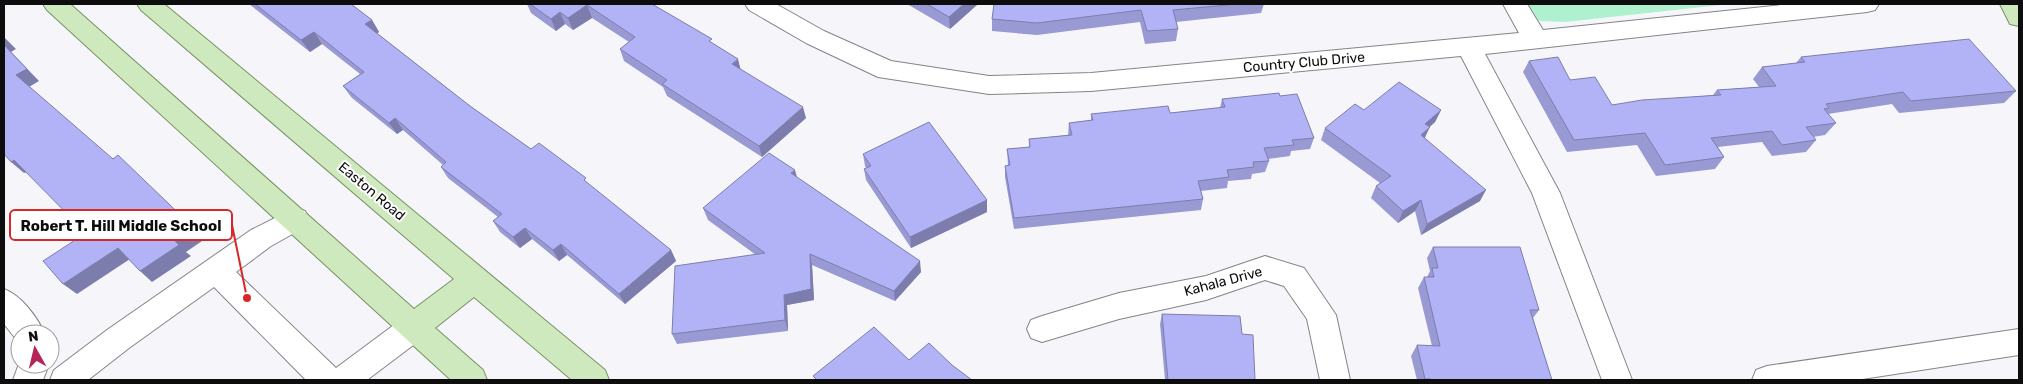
<svg xmlns="http://www.w3.org/2000/svg" width="2023" height="384" font-family="Rubik,sans-serif">
	<style>
		.green { fill: #aff0ce }
		.lines { fill: none; stroke-linecap: round; stroke-linejoin: round }
		.minor-casing { stroke: #848488; stroke-width: 2 }
		.major-casing { stroke: #769364; stroke-width: 2 }
		.minor { fill: #fff; fill-rule: evenodd }
		.major { fill: #cfe9be; fill-rule: evenodd }
		.wall { fill: #999ad4 }
		.shaded-wall { fill: #7d7dad }
		.building { fill: #b2b3f7; stroke: #7d7dad }
		.labels { text-anchor: middle; stroke-width: 4; stroke-linejoin: round; paint-order: stroke }
		.street-label { font-size: 14px; fill: #0d0d0e; stroke: #fff }
		.leader { fill: none; stroke: #d62828; stroke-width: 2 }
		.callout-dot { fill: #d62828; stroke: #fff; stroke-width: 2 }
		.callout { fill: #fff; stroke: #d62828; stroke-width: 2 }
		.callout-label { font-size: 15px; text-anchor: middle; font-weight: bold; fill: #0d0d0e }
	</style>
	<rect width="100%" height="100%" fill="#f6f6fa"/>
	<path class="green" d="M 1528,4 L 1730,4 L 1565,22 L 1539,21 Z"/>
	<g class="lines">
		<g class="minor-casing">
			<g id="minor">
				<path d="M 745,4 L 776,4 L 824,31 L 891,61 L 989,76 L 1091,73 L 1519,33 L 1503,4 L 1527,4 L 1543,30 L 1791,4 L 1879,4 L 1875,10 L 1867,12 L 1485,54 L 1560,193 L 1632,380 L 1602,380 L 1532,193 L 1461,56 L 1091,91 L 989,94 L 878,77 L 806,43 L 749,10 Z"/>
				<path d="M 295,208 L 305,211 L 309,219 L 305,227 L 271,246 L 236,272 L 336,368 L 402,319 L 413,315 L 424,319 L 428,328 L 424,337 L 367,380 L 306,380 L 214,287 L 129,348 L 88,380 L 50,380 L 54,370 L 107,330 L 251,230 Z"/>
				<path d="M 1265,256 L 1304,268 L 1336,315 L 1350,380 L 1320,380 L 1307,319 L 1284,286 L 1265,280 L 1206,300 L 1119,319 L 1042,342 L 1031,338 L 1027,329 L 1031,320 L 1042,316 L 1119,293 L 1206,276 Z"/>
				<path d="M 4,289 C 22,296 37,317 45,334 L 20,334 L 19,343 L 4,324 Z"/>
				<path d="M 2019,329 L 2019,355 L 1856,380 L 1752,380 L 1756,370 L 1767,366 Z"/>
				<path d="M 20,361 L 20,364 L 49,364 L 43,380 L 13,380 Z"/>
			</g>
		</g>
		<g class="major-casing">
			<g id="major">
				<path d="M 43,4 L 70,4 L 414,309 L 454,279 L 141,10 L 137,4 L 164,4 L 605,370 L 609,380 L 572,380 L 474,297 L 435,328 L 483,370 L 487,380 L 451,380 L 47,10 Z"/>
				<path d="M 2000,4 L 2019,4 L 2019,26 L 2010,24 Z"/>
			</g>
		</g>
		<use href="#minor" class="minor"/>
		<use href="#major" class="major"/>
	</g>
	<g class="wall">
		<path d="M 249,4 L 351,4 L 372,20 L 379,32 L 377,33 L 470,106 L 531,149 L 589,185 L 671,250 L 676,261 L 625,304 L 567,255 L 559,261 L 532,239 L 520,248 L 500,232 L 493,221 L 498,217 L 448,178 L 441,167 L 443,165 L 403,130 L 397,134 L 352,98 L 343,86 L 360,74 L 322,44 L 310,52 Z"/>
		<path d="M 527,4 L 652,4 L 713,44 L 740,69 L 806,118 L 762,157 L 667,96 L 663,87 L 624,61 L 620,49 L 629,42 L 592,18 L 573,30 L 565,24 L 556,31 L 531,13 Z"/>
		<path d="M 907,4 L 978,4 L 950,29 Z"/>
		<path d="M 994,4 L 1264,4 L 1261,13 L 1176,22 L 1178,29 L 1176,41 L 1145,44 L 1140,22 L 1037,35 L 992,31 L 992,19 Z"/>
		<path d="M 1801,57 L 2016,91 L 2004,103 L 1899,113 L 1892,104 L 1828,114 L 1836,123 L 1825,135 L 1813,137 L 1816,140 L 1806,152 L 1772,156 L 1762,142 L 1718,147 L 1724,157 L 1715,169 L 1656,176 L 1637,145 L 1567,152 L 1523,72 L 1529,61 L 1570,80 L 1612,105 L 1713,95 L 1717,90 L 1759,87 L 1753,79 L 1762,67 L 1796,63 Z"/>
		<path d="M 1280,96 L 1314,138 L 1310,149 L 1291,151 L 1290,156 L 1268,159 L 1269,161 L 1265,172 L 1252,174 L 1251,179 L 1228,181 L 1227,188 L 1201,191 L 1203,199 L 1201,210 L 1014,229 L 1005,177 L 1005,166 L 1008,165 L 1007,149 L 1029,147 L 1029,139 L 1068,135 L 1069,123 L 1091,120 L 1091,114 L 1170,113 L 1220,108 L 1222,99 Z"/>
		<path d="M 1364,110 L 1441,110 L 1435,122 L 1429,127 L 1425,138 L 1480,201 L 1421,235 L 1415,211 L 1398,223 L 1371,198 L 1376,186 L 1380,183 L 1321,140 L 1325,128 Z"/>
		<path d="M 863,154 L 987,200 L 987,212 L 911,248 L 866,180 L 864,169 L 866,168 L 865,166 Z"/>
		<path d="M 797,178 L 921,272 L 895,301 L 812,265 L 814,300 L 787,305 L 788,331 L 677,344 L 672,334 L 756,255 L 708,220 L 703,208 Z"/>
		<path d="M 1433,247 L 1539,310 L 1533,318 L 1552,380 L 1417,380 L 1411,356 L 1417,345 L 1432,346 L 1418,288 L 1424,277 L 1427,277 L 1430,271 L 1427,258 Z"/>
		<path d="M 1162,314 L 1242,334 L 1255,380 L 1165,380 L 1160,324 Z"/>
	</g>
	<g class="shaded-wall">
		<path d="M 964,4 L 978,4 L 950,29 L 949,17 Z"/>
		<path d="M 587,5 L 592,18 L 573,30 L 568,18 Z"/>
		<path d="M 560,12 L 565,24 L 556,31 L 551,19 Z"/>
		<path d="M 372,20 L 379,32 L 373,36 L 365,24 Z"/>
		<path d="M 314,32 L 322,44 L 310,52 L 301,40 Z"/>
		<path d="M 4,37 L 16,49 L 11,52 L 39,81 L 29,87 L 16,75 L 4,45 Z"/>
		<path d="M 738,59 L 741,71 L 732,64 Z"/>
		<path d="M 803,107 L 806,118 L 762,157 L 759,146 Z"/>
		<path d="M 1441,110 L 1435,122 L 1420,136 L 1425,124 Z"/>
		<path d="M 395,118 L 403,130 L 397,134 L 389,123 Z"/>
		<path d="M 1430,127 L 1424,139 L 1421,135 Z"/>
		<path d="M 14,160 L 27,172 L 24,173 L 11,162 Z"/>
		<path d="M 795,170 L 798,181 L 791,173 Z"/>
		<path d="M 1486,190 L 1480,201 L 1421,235 L 1427,224 Z"/>
		<path d="M 987,200 L 987,212 L 911,248 L 910,237 Z"/>
		<path d="M 1421,200 L 1415,211 L 1398,223 L 1403,211 Z"/>
		<path d="M 194,228 L 205,239 L 186,252 L 191,256 L 152,282 L 140,271 L 175,241 Z"/>
		<path d="M 525,228 L 532,239 L 520,248 L 513,237 Z"/>
		<path d="M 561,244 L 567,255 L 559,261 L 553,250 Z"/>
		<path d="M 118,248 L 130,259 L 77,294 L 63,284 Z"/>
		<path d="M 671,250 L 676,261 L 625,304 L 619,294 Z"/>
		<path d="M 810,254 L 812,265 L 814,300 L 787,305 L 788,331 L 785,320 L 784,295 Z"/>
		<path d="M 920,261 L 921,272 L 895,301 L 894,291 Z"/>
	</g>
	<g class="building">
		<path d="M 255,4 L 351,4 L 372,20 L 365,24 L 470,106 L 531,149 L 539,143 L 586,178 L 584,180 L 671,250 L 619,294 L 561,244 L 553,250 L 525,228 L 513,237 L 493,221 L 502,214 L 441,167 L 446,162 L 395,118 L 389,123 L 343,86 L 364,72 L 314,32 L 301,40 Z"/>
		<path d="M 530,4 L 652,4 L 712,39 L 709,41 L 738,59 L 732,64 L 803,107 L 759,146 L 662,84 L 667,80 L 620,49 L 635,37 L 587,5 L 568,18 L 560,12 L 551,19 Z"/>
		<path d="M 927,4 L 964,4 L 949,17 Z"/>
		<path d="M 994,4 L 1238,4 L 1173,10 L 1178,29 L 1147,31 L 1141,10 L 1037,23 L 992,19 Z"/>
		<path d="M 1969,39 L 2016,91 L 1911,101 L 1903,92 L 1826,104 L 1829,108 L 1824,109 L 1836,123 L 1806,127 L 1816,140 L 1782,145 L 1772,131 L 1711,138 L 1724,157 L 1665,165 L 1645,133 L 1574,140 L 1529,61 L 1558,57 L 1570,80 L 1595,77 L 1612,105 L 1642,100 L 1721,95 L 1717,90 L 1776,86 L 1762,67 L 1805,62 L 1801,57 Z"/>
		<path d="M 4,45 L 27,69 L 16,75 L 113,159 L 118,155 L 194,228 L 175,241 L 179,245 L 140,271 L 118,248 L 63,284 L 43,261 L 86,233 L 14,160 L 11,162 L 4,154 Z"/>
		<path d="M 1399,82 L 1441,110 L 1425,124 L 1430,127 L 1421,135 L 1486,190 L 1427,224 L 1421,200 L 1403,211 L 1376,186 L 1391,176 L 1325,128 L 1355,104 L 1364,110 Z"/>
		<path d="M 1279,93 L 1280,96 L 1297,94 L 1314,138 L 1292,140 L 1294,145 L 1264,148 L 1269,161 L 1253,162 L 1254,167 L 1227,170 L 1229,177 L 1198,181 L 1203,199 L 1014,218 L 1005,166 L 1010,165 L 1007,149 L 1030,147 L 1029,139 L 1072,135 L 1069,123 L 1093,120 L 1091,114 L 1168,106 L 1170,113 L 1225,107 L 1222,99 Z"/>
		<path d="M 929,122 L 987,200 L 910,237 L 864,169 L 871,166 L 863,154 Z"/>
		<path d="M 769,153 L 795,170 L 791,173 L 920,261 L 894,291 L 810,254 L 811,289 L 784,295 L 785,320 L 672,334 L 675,266 L 765,253 L 703,208 Z"/>
		<path d="M 1433,247 L 1520,247 L 1539,310 L 1530,310 L 1552,380 L 1432,380 L 1431,379 L 1425,379 L 1417,345 L 1440,346 L 1424,277 L 1434,277 L 1432,268 L 1438,268 Z"/>
		<path d="M 1162,314 L 1240,316 L 1242,334 L 1253,335 L 1255,380 L 1168,380 Z"/>
		<path d="M 874,327 L 909,360 L 929,343 L 952,365 L 972,380 L 817,380 L 813,376 Z"/>
	</g>
	<g class="labels">
		<g class="street-label">
			<text transform="translate(1304 62) rotate(-5)" y="5">Country Club Drive</text>
			<text transform="translate(372 191) rotate(40)" y="5">Easton Road</text>
			<text transform="translate(1223 281) rotate(-15)" y="5">Kahala Drive</text>
		</g>
	</g>
	<path class="leader" d="M247 298L232 225"/>
	<circle class="callout-dot" cx="247" cy="298" r="5"/>
	<rect class="callout" x="10" y="210" width="222" height="30" rx="5"/>
	<g class="callout-label">
		<text x="121" y="231">Robert T. Hill Middle School</text>
	</g>
	<rect width="2023" height="384" fill="none" stroke="#0d0d0e" stroke-width="10"/>
	<g transform="translate(35 349) rotate(352)"><circle r="24" fill="#ffffff" stroke="#9e9e9f"/>
	<path d="M0-4L9 19L0 12L-9 19Z" fill="#b4255a"/>
	<text y="-8" font-size="14" font-weight="bold" text-anchor="middle" fill="#0d0d0e">N</text>
	</g>
</svg>
